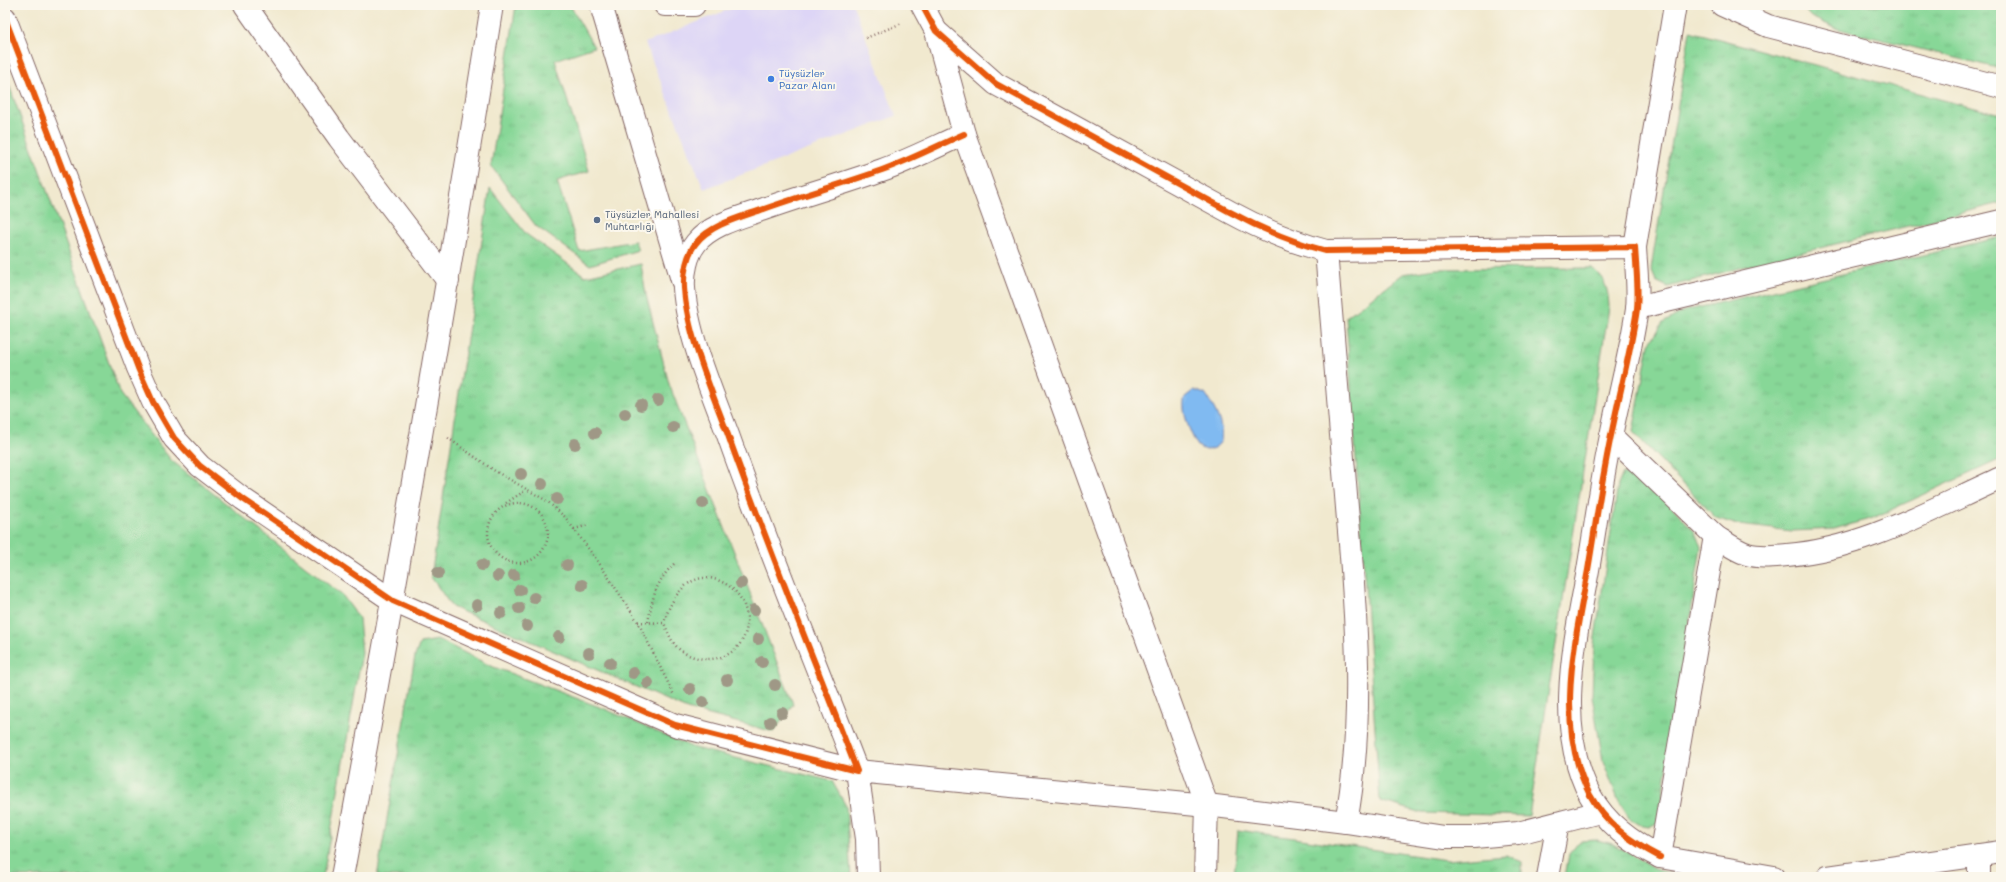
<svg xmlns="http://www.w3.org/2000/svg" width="2006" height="882" font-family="Mali,sans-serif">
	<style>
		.built { fill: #ddd5f6 }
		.grass { fill: url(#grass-tufts); stroke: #687b61 }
		.water { fill: #80baf1; stroke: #656c8e }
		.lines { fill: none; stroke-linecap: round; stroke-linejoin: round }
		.street-casing { stroke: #846664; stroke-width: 24 }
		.path { stroke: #846664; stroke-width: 2.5; stroke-dasharray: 1 3; stroke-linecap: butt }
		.street { stroke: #fff; stroke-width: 22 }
		.cycleway-casing { stroke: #fbf7ec; stroke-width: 8 }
		.cycleway { stroke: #e8590c; stroke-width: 6 }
		.tree { fill: #9f9886 }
		.shop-dot { fill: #3f7fe0; stroke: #fbf7ec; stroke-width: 1.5 }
		.service-dot { fill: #5c6f8a; stroke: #fbf7ec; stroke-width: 1.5 }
		.labels { text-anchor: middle; stroke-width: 4; stroke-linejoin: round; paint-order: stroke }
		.shop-label { font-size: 10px; fill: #366cbe; stroke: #fbf7ec; text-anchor: start }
		.service-label { font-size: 10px; fill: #4e5e75; stroke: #fbf7ec; text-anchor: start }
	</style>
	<defs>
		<pattern id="grass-tufts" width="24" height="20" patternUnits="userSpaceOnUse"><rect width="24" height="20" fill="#87d797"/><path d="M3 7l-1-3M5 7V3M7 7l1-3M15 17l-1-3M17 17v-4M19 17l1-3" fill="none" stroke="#76b882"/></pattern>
	</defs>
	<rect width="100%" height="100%" fill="#fbf7ec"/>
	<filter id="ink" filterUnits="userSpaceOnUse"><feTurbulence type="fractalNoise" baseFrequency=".025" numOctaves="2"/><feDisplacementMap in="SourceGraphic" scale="8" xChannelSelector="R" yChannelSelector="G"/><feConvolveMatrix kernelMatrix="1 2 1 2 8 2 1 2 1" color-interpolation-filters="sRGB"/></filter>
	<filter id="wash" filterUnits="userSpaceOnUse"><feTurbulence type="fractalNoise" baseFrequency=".012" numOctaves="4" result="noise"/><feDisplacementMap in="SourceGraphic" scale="16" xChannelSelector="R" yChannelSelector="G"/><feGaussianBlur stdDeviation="0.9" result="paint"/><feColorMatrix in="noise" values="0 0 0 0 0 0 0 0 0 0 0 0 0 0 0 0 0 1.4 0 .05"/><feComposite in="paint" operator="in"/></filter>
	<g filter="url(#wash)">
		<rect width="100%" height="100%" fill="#f1e9cf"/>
		<path class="built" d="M 740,5 L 853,5 L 896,116 L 704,189 L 645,43 Z"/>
		<g class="grass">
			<path d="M 516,5 L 570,5 L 594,47 L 555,60 L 589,171 L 557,181 L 579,251 L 635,241 L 638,250 L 590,265 L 536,226 L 491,166 Z"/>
			<path d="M 1803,5 L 2001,5 L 2001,69 L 1835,28 L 1811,17 L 1802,7 Z"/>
			<path d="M 1690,31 L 1958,104 L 2001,114 L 2001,203 L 1747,266 L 1668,287 L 1656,281 L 1651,269 Z"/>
			<path d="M 5,74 L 120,394 L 171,460 L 343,596 L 359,618 L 362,653 L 323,877 L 5,877 Z"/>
			<path d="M 490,188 L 526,234 L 585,276 L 641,264 L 646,295 L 669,384 L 793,704 L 774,732 L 687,709 L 452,607 L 431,577 Z"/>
			<path d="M 2001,237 L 2001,459 L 1873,518 L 1834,529 L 1792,531 L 1738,525 L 1716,518 L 1633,432 L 1649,344 L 1663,323 L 1684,311 Z"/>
			<path d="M 1592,268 C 1606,280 1608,289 1609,307 L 1529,816 L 1422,813 L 1380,801 L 1346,317 L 1403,274 L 1435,269 Z"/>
			<path d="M 1623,473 L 1635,477 L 1662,496 L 1695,532 L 1701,547 L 1659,822 L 1649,827 L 1642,826 L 1629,818 L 1619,802 L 1603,761 L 1592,696 L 1594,644 L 1618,485 Z"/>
			<path d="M 439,640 L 491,666 L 605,709 L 694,748 L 832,781 L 846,806 L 851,877 L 377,877 L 415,656 L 420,643 Z"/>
			<path d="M 1238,830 L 1447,860 L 1506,855 L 1522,862 L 1522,877 L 1234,877 Z"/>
			<path d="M 1597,840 L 1613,844 L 1655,869 L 1682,877 L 1565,877 L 1569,854 L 1580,841 Z"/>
		</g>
		<path class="water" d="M 1194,390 L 1205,394 C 1214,407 1224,424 1221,441 C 1215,450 1207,453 1198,446 C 1191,436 1180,409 1185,397 Z"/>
	</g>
	<g filter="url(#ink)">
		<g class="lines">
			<g class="street-casing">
				<g id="street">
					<path d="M 245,5 L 339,138 L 448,281"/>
					<path d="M 601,5 L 682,280"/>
					<path d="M 665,5 L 694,5"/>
					<path d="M 922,5 L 936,31 L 996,84 L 1230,212 C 1261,229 1292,242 1326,251 L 1635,247 C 1636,267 1639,289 1637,309 C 1631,350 1620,391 1612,431 C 1602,477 1596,523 1588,570 C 1575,642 1554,726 1590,795 C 1606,824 1631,842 1660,857"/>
					<path d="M 1722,5 L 1768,26 L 2001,87"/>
					<path d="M 5,18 L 138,368 L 153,402 L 174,438 L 200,466 L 243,499 L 393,601 L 675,725 L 857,771 C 814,659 768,548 728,435 C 712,392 687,334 684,288 C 683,273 687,254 696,243 C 711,224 742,217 764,209 C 803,195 843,184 882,170 C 910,160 937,146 964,134"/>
					<path d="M 936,31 L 964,134 L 1207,805 L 1205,877"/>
					<path d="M 1635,247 L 1675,5"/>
					<path d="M 1326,251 C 1333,337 1340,422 1347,508 C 1356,610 1365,721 1346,822"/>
					<path d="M 1637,308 L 2001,221"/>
					<path d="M 1611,436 L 1715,536 L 1660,857 L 1774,877"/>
					<path d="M 1715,536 C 1726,543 1735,550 1747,554 C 1760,558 1774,556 1787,555 C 1863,549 1932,509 2001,478"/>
					<path d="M 1979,855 L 1979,877"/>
					<path d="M 342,877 C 396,587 446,296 492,5"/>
					<path d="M 868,877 L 867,839 L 857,771 L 1207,805 L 1346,822 L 1444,837 L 1474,837 L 1518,833 L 1600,812"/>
					<path d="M 1548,877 L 1558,823"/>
					<path d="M 1828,877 L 2001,852"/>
				</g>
			</g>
			<g class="path">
				<path d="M 866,38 L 902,23"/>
				<path d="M 448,438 L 495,471 L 547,501 L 565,517 L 599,563 L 638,622 L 674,695"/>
				<circle cx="518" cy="533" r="30"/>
				<path d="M 506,503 L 526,490"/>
				<path d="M 574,529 L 589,525"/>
				<path d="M 638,622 L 664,623 C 668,632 671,642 679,649 C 696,663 725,663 739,645 C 755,625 746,594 724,583 C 693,566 671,595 664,623"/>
				<path d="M 648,622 C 653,596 656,581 675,563"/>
			</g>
			<use href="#street" class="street"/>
			<g class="cycleway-casing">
				<g id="cycleway">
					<path d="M 922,5 L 936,31 L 996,84 L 1230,212 C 1261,229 1292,242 1326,251 L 1635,247 C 1636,267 1639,289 1637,309 C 1631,350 1620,391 1612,431 C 1602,477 1596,523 1588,570 C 1575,642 1554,726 1590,795 C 1606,824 1631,842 1660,857"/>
					<path d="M 5,18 L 138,368 L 153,402 L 174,438 L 200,466 L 243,499 L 393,601 L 675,725 L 857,771 C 814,659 768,548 728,435 C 712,392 687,334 684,288 C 683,273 687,254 696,243 C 711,224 742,217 764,209 C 803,195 843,184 882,170 C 910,160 937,146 964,134"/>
				</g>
			</g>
			<use href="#cycleway" class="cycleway"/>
		</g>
		<g class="tree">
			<circle cx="658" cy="400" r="6"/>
			<circle cx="641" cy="405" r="6"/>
			<circle cx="625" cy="414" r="6"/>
			<circle cx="673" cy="427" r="6"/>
			<circle cx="595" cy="433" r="6"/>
			<circle cx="575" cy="444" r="6"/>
			<circle cx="521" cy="474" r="6"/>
			<circle cx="542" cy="484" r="6"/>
			<circle cx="557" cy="499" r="6"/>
			<circle cx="703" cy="503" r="6"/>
			<circle cx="482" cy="565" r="6"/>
			<circle cx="567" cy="565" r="6"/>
			<circle cx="438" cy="573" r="6"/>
			<circle cx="514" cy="575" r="6"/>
			<circle cx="498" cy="576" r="6"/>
			<circle cx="741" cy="583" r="6"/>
			<circle cx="582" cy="585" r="6"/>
			<circle cx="520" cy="590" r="6"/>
			<circle cx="534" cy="598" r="6"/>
			<circle cx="477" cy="605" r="6"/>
			<circle cx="519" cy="608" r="6"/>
			<circle cx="754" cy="610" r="6"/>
			<circle cx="501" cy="613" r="6"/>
			<circle cx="527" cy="626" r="6"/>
			<circle cx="559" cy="637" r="6"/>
			<circle cx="758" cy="639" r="6"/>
			<circle cx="589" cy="653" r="6"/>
			<circle cx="762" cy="662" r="6"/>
			<circle cx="610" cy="663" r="6"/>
			<circle cx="633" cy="673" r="6"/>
			<circle cx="727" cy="680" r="6"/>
			<circle cx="648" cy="683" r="6"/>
			<circle cx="775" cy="685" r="6"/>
			<circle cx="690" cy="689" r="6"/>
			<circle cx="703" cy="702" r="6"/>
			<circle cx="782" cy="713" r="6"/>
			<circle cx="770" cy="722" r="6"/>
		</g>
	</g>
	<circle class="shop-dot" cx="771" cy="79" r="4"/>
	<circle class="service-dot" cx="597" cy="220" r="4"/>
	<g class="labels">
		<g class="shop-label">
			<text x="779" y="77">Tüysüzler<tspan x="779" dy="12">Pazar Alanı</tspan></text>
		</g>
		<g class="service-label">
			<text x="605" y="218">Tüysüzler Mahallesi<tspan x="605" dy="12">Muhtarlığı</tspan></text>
		</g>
	</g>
	<rect width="2006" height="882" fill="none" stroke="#fbf7ec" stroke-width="20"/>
</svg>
